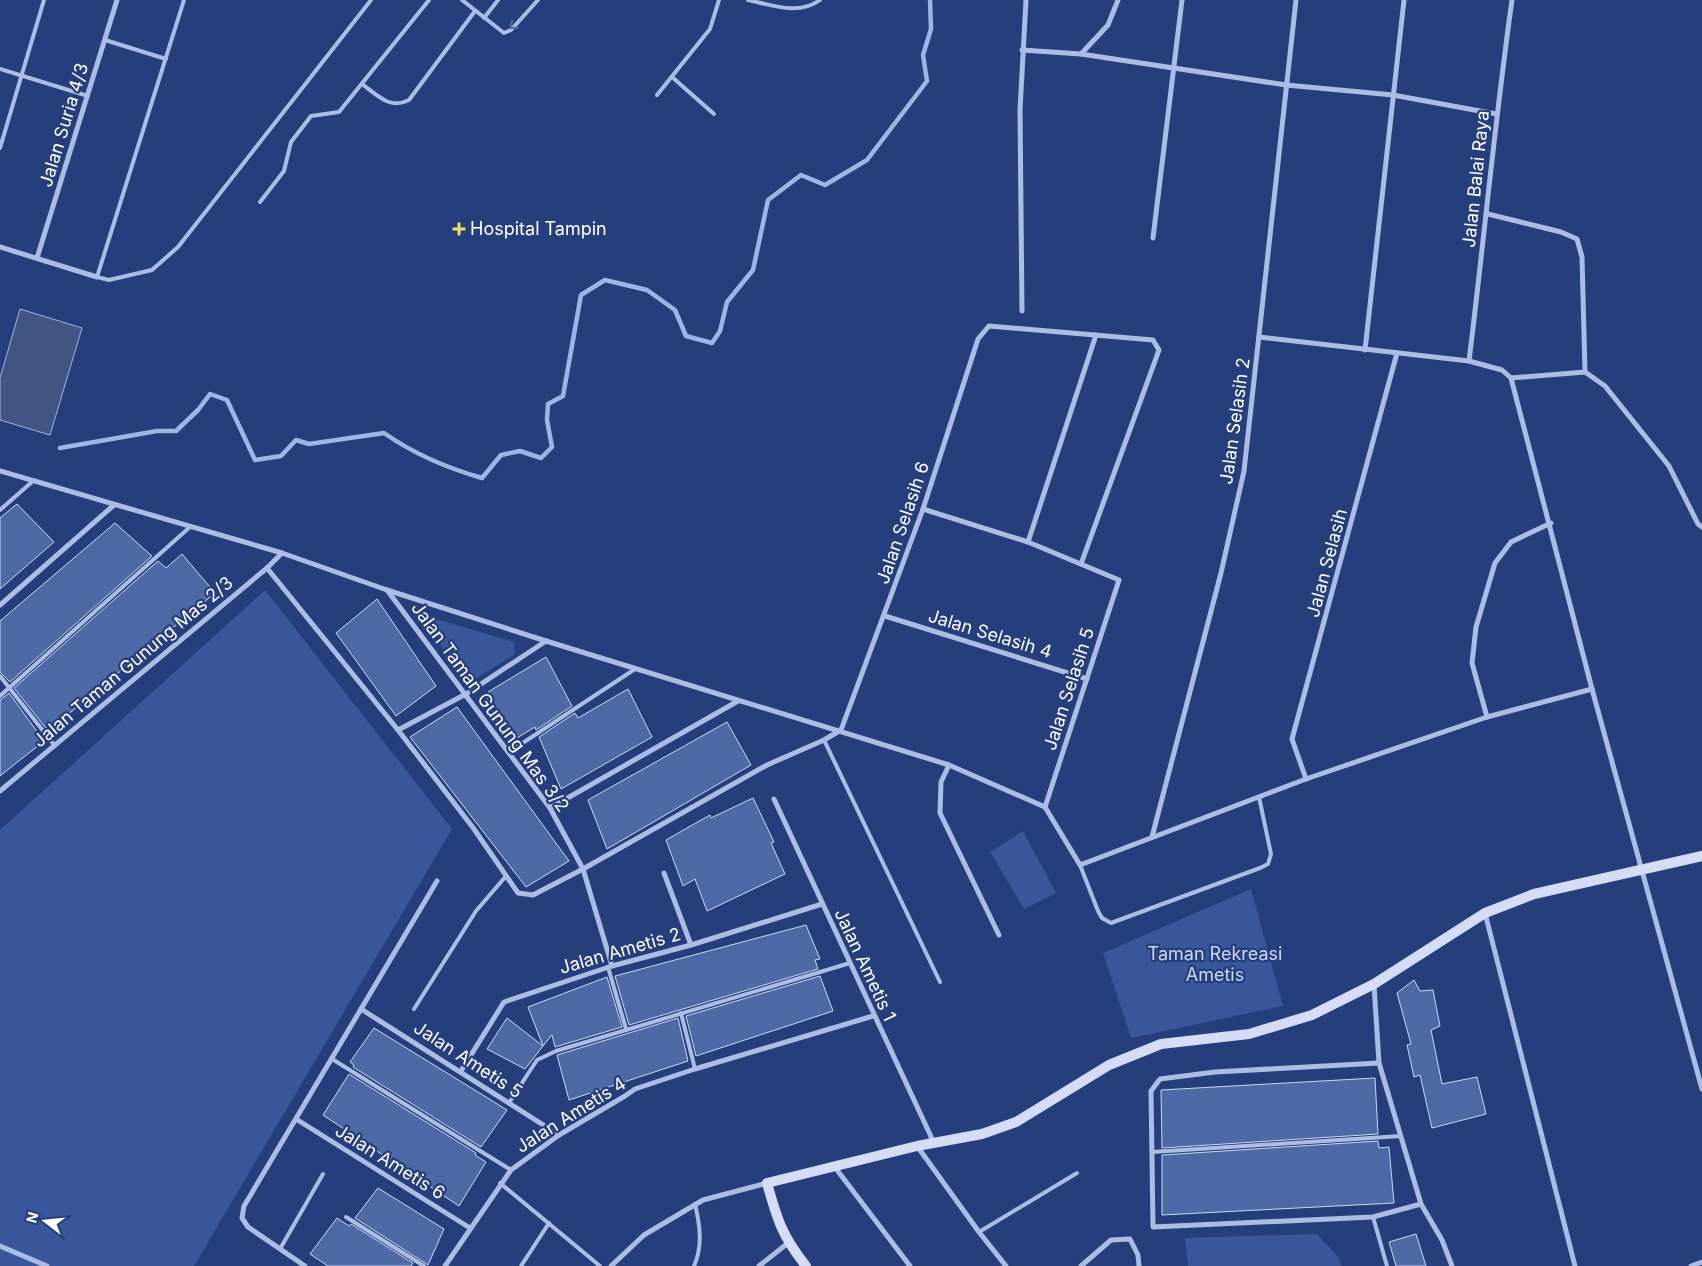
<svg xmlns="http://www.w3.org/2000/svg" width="1702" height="1266" font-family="Inter,sans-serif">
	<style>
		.green { fill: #39579a }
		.water { fill: #435582; stroke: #9fb6e5 }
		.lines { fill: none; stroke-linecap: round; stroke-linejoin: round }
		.stream { stroke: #9fb6e5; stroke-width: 4.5 }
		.building { fill: #4e69a5; stroke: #cdd9f4 }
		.lane { stroke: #abbde5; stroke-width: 4 }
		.street { stroke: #abbde5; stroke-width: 5 }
		.secondary { stroke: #d4ddf5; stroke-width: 10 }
		.oneway { stroke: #556ba1 }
		.poi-dot { fill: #eddb70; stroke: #263f7c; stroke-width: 2 }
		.labels { text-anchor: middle; stroke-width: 4.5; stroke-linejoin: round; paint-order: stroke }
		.street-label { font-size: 18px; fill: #fff; stroke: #263f7c }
		.poi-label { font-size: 18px; fill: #fff; stroke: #263f7c; text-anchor: start }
		.park-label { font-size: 18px; fill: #cdd9f4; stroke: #263f7c }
	</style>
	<rect width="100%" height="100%" fill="#263f7c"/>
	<g class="green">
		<path d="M 265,590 L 452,829 L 194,1266 L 0,1266 L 0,830 Z"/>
		<path d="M 419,614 L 514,642 L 515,654 L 475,679 L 461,674 Z"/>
		<path d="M 1023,831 L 1056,893 L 1024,909 L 990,852 Z"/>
		<path d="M 1251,889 L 1283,1006 L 1131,1038 L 1103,953 Z"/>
		<path d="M 1317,1234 L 1339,1258 L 1341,1266 L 1188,1266 L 1185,1238 Z"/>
	</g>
	<path class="water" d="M 20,309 L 82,328 L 50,435 L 0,420 L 0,378 Z"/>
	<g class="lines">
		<path class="stream" d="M 60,448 L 157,431 L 176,431 L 198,410 L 210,394 L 227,400 L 255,460 L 281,456 L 296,440 L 309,444 L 384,433 C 414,454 447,468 482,478 L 501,455 L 520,451 L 541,458 L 552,447 L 547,420 L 548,404 L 563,396 L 581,295 L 605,280 L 647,290 L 675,310 L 686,336 L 712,343 L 720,331 L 727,302 L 753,270 L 768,200 L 801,175 L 825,185 L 867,160 L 927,81 L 923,55 L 931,29 L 930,0"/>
	</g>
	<g class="building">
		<path d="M 17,504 L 54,542 L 0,589 L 0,518 Z"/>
		<path d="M 115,523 L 152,556 L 10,682 L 0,672 L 0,621 Z"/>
		<path d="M 182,554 L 215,593 L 48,731 L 14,688 L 158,561 L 166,568 Z"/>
		<path d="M 377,599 L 436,686 L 396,716 L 336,633 Z"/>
		<path d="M 546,657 L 572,706 L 536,730 L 535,727 L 512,741 L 487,710 L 488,692 Z"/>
		<path d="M 628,689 L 652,737 L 561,789 L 539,737 L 575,713 L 578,718 Z"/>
		<path d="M 9,693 L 44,741 L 0,776 L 0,700 Z"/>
		<path d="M 457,707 L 569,861 L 526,887 L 410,737 Z"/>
		<path d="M 727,722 L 751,765 L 607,849 L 588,800 Z"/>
		<path d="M 753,798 L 774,842 L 771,843 L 785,874 L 707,911 L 695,879 L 683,886 L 666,840 L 710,815 L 711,818 Z"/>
		<path d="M 806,925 L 820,959 L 815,960 L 818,969 L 629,1025 L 615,976 Z"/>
		<path d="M 820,976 L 833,1011 L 696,1056 L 686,1016 Z"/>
		<path d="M 607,977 L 622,1027 L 555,1047 L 552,1035 L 543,1046 L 528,1007 Z"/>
		<path d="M 1414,980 L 1420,991 L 1433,990 L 1440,1026 L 1431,1030 L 1442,1084 L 1477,1077 L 1486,1114 L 1432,1128 L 1420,1075 L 1414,1077 L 1407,1045 L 1411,1044 L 1397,993 Z"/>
		<path d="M 507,1018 L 543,1046 L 525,1069 L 487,1049 Z"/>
		<path d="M 678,1018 L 688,1061 L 569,1100 L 557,1055 Z"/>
		<path d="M 374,1028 L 507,1110 L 481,1147 L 353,1067 L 354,1065 L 350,1062 Z"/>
		<path d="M 349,1074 L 476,1153 L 475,1155 L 486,1162 L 459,1206 L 323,1115 Z"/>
		<path d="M 1375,1078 L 1378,1134 L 1162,1148 L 1161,1090 Z"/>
		<path d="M 1378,1141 L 1379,1148 L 1389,1147 L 1394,1203 L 1162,1215 L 1162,1155 Z"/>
		<path d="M 378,1188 L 444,1229 L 428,1265 L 355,1218 Z"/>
		<path d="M 337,1218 L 349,1226 L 351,1224 L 413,1263 L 411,1266 L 328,1266 L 310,1254 Z"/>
		<path d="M 1416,1234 L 1426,1266 L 1396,1266 L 1389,1242 Z"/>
	</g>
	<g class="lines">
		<g class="lane">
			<path d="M 184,0 L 97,277 L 109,280 L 152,270 L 178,247 L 371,0"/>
			<path d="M 462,0 L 504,33 L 511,30 L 538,0"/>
			<path d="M 748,0 C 772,5 798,16 820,0"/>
			<path d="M 484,18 L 498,0"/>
			<path d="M 105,40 L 166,59"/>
			<path d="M 0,69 L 88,96"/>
			<path d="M 672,77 L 714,114"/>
			<path d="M 362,84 C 377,95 390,110 409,100 L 475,11"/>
			<path d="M 657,95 L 710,29 L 719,0"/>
			<path d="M 0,148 L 44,0"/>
			<path d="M 260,202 L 284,171 L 291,142 L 311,116 L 339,112 L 429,0"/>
			<path d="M 0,510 L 33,481"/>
			<path d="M 0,676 L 55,746"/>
			<path d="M 0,696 L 190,527"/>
			<path d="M 824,740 L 940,982"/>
			<path d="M 509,752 L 635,669"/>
			<path d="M 1080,865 L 1098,911 L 1102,918 L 1111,923 L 1260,868 L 1268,864 L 1271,854 L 1259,797"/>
			<path d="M 608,967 L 626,1029"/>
			<path d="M 414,1009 L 476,911 L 506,876"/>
			<path d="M 681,1013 L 695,1069"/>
			<path d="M 332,1059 L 511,1170"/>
			<path d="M 509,1103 L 537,1060 L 556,1051 L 850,963"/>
			<path d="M 1152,1152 L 1401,1136"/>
			<path d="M 500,1183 L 600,1266"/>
			<path d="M 346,1217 L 424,1266"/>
			<path d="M 1373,1217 L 1387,1266"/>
			<path d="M 979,1232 L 1077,1173"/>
			<path d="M 280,1249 L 323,1174"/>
			<path d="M 521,1266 L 549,1223"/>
			<path d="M 694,1266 C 703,1246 700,1225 695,1204"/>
		</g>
		<g class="street">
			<path d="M 1022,50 L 1081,54 L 1286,85 L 1393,95 L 1496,114"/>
			<path d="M 1081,54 L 1108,25 L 1118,0"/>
			<path d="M 1488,214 L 1561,232 L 1577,239 L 1582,257 L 1585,372"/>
			<path d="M 1153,238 L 1182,0"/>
			<path d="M 0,247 L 97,277"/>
			<path d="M 37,258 L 117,0"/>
			<path d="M 1022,311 L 1020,110 L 1026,0"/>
			<path d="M 1259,337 L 1469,361 L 1502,370 L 1511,378 L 1592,689 L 1702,1089"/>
			<path d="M 1365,350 L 1404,0"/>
			<path d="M 1469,361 C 1484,240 1495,120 1512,0"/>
			<path d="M 1511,378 L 1585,372 L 1605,386 L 1669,466 L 1698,524 L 1702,527"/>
			<path d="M 0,471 L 282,553 L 387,590 L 546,641 L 949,765 L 1045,807 L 1080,865 L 1306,779 L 1487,717 L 1592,689"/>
			<path d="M 923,509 L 1028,542 L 1119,580 L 1045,807"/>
			<path d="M 1028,542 L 1096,335"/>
			<path d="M 267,568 L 398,730 L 474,829 L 518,893 L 533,895 L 583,869 L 767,765 L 824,740 L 841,730 L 923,509 L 978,339 L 989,326 L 1153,340 L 1159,350 L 1081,564"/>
			<path d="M 387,590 L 550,808 L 583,869 L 612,966"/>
			<path d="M 0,605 L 114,505"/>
			<path d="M 885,616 L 1087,679"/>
			<path d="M 1487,717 L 1472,663 L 1476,627 L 1495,563 L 1511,542 L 1551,523"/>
			<path d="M 398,730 L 466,694 L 546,641"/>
			<path d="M 949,765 L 941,782 L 940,813 L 999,935"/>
			<path d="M 1306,779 L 1292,739 L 1397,353"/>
			<path d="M 0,791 L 267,568 L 282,553"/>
			<path d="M 774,799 L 934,1143"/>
			<path d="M 550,808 L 738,701"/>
			<path d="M 1152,837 L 1221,573 L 1244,471 L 1296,0"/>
			<path d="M 664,873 L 691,945"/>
			<path d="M 1485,913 L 1575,1266"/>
			<path d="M 1374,985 L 1379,1063 L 1421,1204 L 1442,1240 L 1452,1266"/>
			<path d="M 361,1009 L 559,1135"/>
			<path d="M 1379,1063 L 1215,1072 L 1160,1079 L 1151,1091 L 1153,1227 L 1373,1217 L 1421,1204"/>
			<path d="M 461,1071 L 504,1002 L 612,966 L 691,945 L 822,904"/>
			<path d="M 296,1119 L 470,1228"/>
			<path d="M 917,1146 L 979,1232 L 1006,1266"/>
			<path d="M 834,1166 L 910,1266"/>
			<path d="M 0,1246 L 47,1266"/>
			<path d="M 305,1266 L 248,1227 L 242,1218 L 244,1206 L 437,881"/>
			<path d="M 445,1266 L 511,1170 L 559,1135 L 625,1096 L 635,1089 L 695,1069 L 873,1016"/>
			<path d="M 611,1266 L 644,1235 L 703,1200 L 767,1183"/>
			<path d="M 759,1266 L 788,1243"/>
			<path d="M 1081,1266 L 1111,1240 L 1130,1239 L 1138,1255 L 1139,1266"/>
			<path d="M 1691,1266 L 1702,1262"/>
		</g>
		<path class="secondary" d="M 806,1266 C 782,1236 777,1219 767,1183 L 917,1146 L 982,1134 L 1016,1122 L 1109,1065 L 1161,1044 L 1249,1034 L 1312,1015 L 1374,984 L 1485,913 L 1534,894 L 1702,856"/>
	</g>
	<defs><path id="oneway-chevron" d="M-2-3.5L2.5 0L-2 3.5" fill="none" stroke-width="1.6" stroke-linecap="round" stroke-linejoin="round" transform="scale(1.25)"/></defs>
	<use class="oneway" href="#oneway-chevron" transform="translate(513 26) rotate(139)"/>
	<path class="poi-dot" d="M456.5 221.5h5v5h5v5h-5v5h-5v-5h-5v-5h5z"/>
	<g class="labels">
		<g class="street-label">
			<text transform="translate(64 125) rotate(-73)" y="6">Jalan Suria 4/3</text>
			<text transform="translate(1476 179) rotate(-84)" y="6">Jalan Balai Raya</text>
			<text transform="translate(1235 421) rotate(-82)" y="6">Jalan Selasih 2</text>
			<text transform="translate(903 523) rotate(-71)" y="6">Jalan Selasih 6</text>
			<text transform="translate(1327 563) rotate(-75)" y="6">Jalan Selasih</text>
			<text transform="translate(990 634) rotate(17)" y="6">Jalan Selasih 4</text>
			<text transform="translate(133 662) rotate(-40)" y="6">Jalan Taman Gunung Mas 2/3</text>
			<text transform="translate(1069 689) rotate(-72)" y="6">Jalan Selasih 5</text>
			<text transform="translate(490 707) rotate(54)" y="6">Jalan Taman Gunung Mas 3/2</text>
			<text transform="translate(620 951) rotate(-16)" y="6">Jalan Ametis 2</text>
			<text transform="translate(865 965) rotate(65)" y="6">Jalan Ametis 1</text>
			<text transform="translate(468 1060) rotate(33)" y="6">Jalan Ametis 5</text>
			<text transform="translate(571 1115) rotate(-32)" y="6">Jalan Ametis 4</text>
			<text transform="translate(390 1162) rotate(32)" y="6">Jalan Ametis 6</text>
		</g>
		<g class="poi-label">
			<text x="470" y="235">Hospital Tampin</text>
		</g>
		<g class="park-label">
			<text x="1215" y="960">Taman Rekreasi<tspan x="1215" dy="21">Ametis</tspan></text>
		</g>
	</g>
	<g transform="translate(45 1221) rotate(286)" stroke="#263f7c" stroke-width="4" paint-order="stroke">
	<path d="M0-4L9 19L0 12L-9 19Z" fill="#ffffff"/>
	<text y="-8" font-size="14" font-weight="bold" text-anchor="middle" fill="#ffffff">N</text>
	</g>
</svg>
